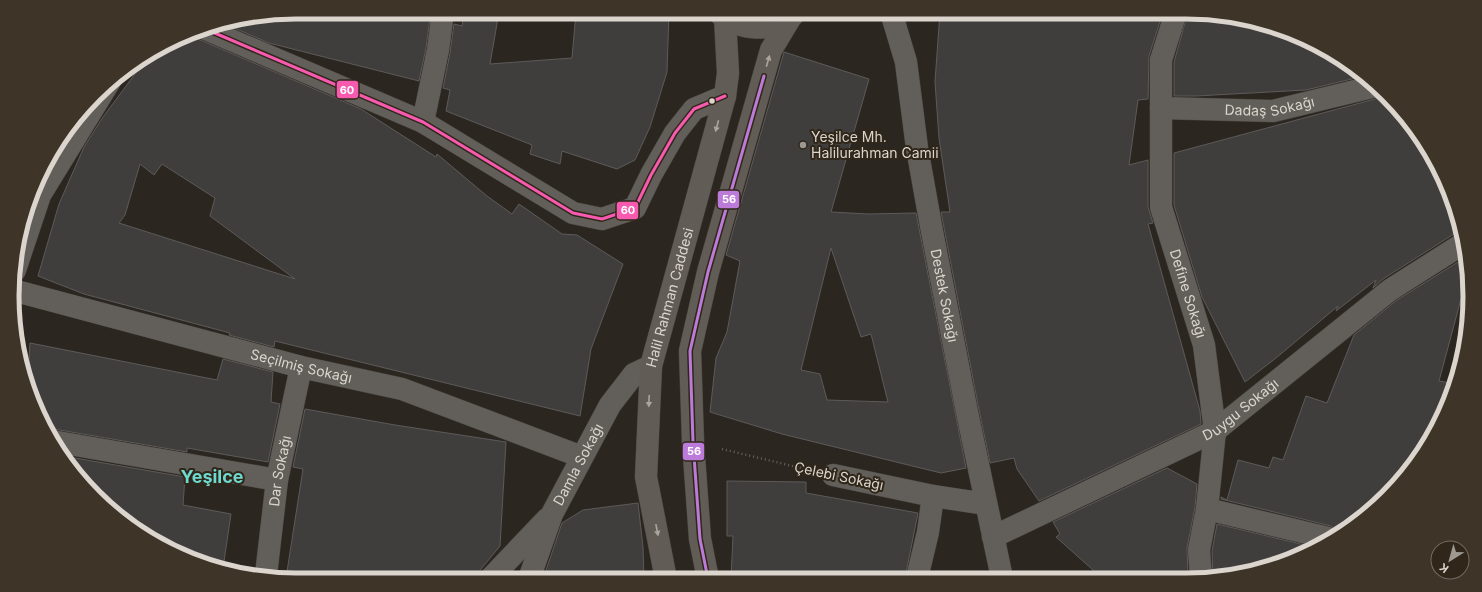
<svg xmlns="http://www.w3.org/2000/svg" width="1482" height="592" font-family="Inter,sans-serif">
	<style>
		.building { fill: #403e3d; stroke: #5d5b5a; fill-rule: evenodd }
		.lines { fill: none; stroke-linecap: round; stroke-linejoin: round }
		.street-casing { stroke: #47423d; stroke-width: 23 }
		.secondary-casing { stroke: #47423d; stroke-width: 23 }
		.path { stroke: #66635e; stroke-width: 2.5; stroke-dasharray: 1 3; stroke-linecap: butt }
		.street { stroke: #625f5a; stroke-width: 22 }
		.secondary { stroke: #625c56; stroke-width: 22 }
		.bus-1-casing { stroke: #30271a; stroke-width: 6 }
		.bus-2-casing { stroke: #30271a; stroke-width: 6 }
		.bus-1 { stroke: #f75aaf; stroke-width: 3 }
		.bus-2 { stroke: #bd7bd9; stroke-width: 3 }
		.oneway { fill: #aba59d }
		.bus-dot { fill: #dbd5cd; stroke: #30271a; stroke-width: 1.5 }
		.poi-dot { fill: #9d9890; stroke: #30271a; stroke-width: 1.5 }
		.labels { text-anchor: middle; stroke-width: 4; stroke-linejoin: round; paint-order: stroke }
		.street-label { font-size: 14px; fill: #dbd5cd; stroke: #30271a }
		.poi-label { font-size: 14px; fill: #dbd5cd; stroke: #30271a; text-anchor: start }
		.district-label { font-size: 18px; font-weight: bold; fill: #6ed9d0; stroke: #30271a }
		.rim { fill: none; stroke: #dbd5cd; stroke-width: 5 }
		.line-badge { stroke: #30271a; stroke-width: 1.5 }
		.badge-label { font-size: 11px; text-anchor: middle; font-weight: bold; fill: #fff }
	</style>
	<rect width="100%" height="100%" fill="#2b261f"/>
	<g class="building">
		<path d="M 296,12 L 407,12 L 430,18 L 426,48 L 419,81 L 269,43 L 225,24 Z"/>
		<path d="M 464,12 L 499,12 L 490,64 L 572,58 L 576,12 L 669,12 L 667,72 L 650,127 L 635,160 L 617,169 L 562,151 L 560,164 L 530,154 L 532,145 L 446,111 L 450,90 L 443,88 L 450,53 L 454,24 L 462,26 Z"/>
		<path d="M 940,12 L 1163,12 L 1149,56 L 1148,99 L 1138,100 L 1129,165 L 1148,160 L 1148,207 L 1153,223 L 1148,224 L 1200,411 L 1201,424 L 1039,501 L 1017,469 L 1014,458 L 990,463 L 979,410 L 941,212 L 950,212 L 939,138 L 935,82 Z"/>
		<path d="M 1188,12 L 1277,27 L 1328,50 L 1364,76 L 1306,90 L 1196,96 L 1174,96 L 1174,62 Z"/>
		<path d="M 192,33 L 198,39 L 361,109 L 436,157 L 437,154 L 487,196 L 512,214 L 519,204 L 562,234 L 577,235 L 623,264 L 591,349 L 580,416 L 275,341 L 274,347 L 229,335 L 230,333 L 84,294 L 38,276 L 59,204 L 84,147 L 103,117 L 152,51 ZM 140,164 L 154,175 L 162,164 L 215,198 L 210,216 L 295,279 L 119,223 L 125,215 Z"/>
		<path d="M 784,52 L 869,79 L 831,212 L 868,214 L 916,213 L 966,468 L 941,473 L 782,434 L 710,412 L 716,358 L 727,332 L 740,261 L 726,255 ZM 831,248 L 861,337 L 871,334 L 888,402 L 827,400 L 820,374 L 801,370 Z"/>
		<path d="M 1386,96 L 1411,123 L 1441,170 L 1460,222 L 1462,231 L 1457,232 L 1383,279 L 1373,288 L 1376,280 L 1336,311 L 1338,306 L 1276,358 L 1245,382 L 1202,297 L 1174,205 L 1174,153 Z"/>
		<path d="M 1466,257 L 1469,277 L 1469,300 L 1461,299 L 1439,381 L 1450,383 L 1441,415 L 1422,454 L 1373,510 L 1338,531 L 1331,526 L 1221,499 L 1221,497 L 1227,500 L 1238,460 L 1269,468 L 1273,457 L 1283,460 L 1306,396 L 1327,403 L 1354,335 L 1397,300 Z"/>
		<path d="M 30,343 L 217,380 L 223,359 L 273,372 L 271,402 L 280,404 L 268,462 L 187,448 L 187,452 L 54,429 L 47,430 L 28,378 Z"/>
		<path d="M 305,409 L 395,425 L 506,442 L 500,546 L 472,580 L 296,580 L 286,578 L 303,469 L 293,467 Z"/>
		<path d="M 63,456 L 185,477 L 183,505 L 231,514 L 223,568 L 205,565 L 123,521 L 83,483 Z"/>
		<path d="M 1167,468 L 1197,484 L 1195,507 L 1187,548 L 1188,578 L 1102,578 L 1056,537 L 1060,534 L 1053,522 Z"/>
		<path d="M 727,481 L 806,482 L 806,493 L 918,513 L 905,578 L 731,579 L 733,536 L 727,536 Z"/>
		<path d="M 638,503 L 643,547 L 644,579 L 543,579 L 562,523 L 583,510 Z"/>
		<path d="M 1217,524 L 1313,547 L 1295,558 L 1223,578 L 1213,578 L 1212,551 Z"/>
	</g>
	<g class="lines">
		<g class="street-casing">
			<g id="street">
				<path id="s1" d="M 891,12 L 906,62 L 917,148 L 931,226 L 967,412 L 1002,578"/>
				<path id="s2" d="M 1176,12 L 1161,60 L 1161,207 L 1204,345 L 1215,431 L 1207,509 L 1199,550 L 1201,578"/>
				<path d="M 203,28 L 423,122 L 573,213 L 602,219 L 635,208 L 651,175 L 675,133 L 694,109 L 725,96"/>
				<path id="s3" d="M 1161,108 L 1273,111 L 1376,86"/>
				<path d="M 423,122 L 438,50 L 443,12"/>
				<path d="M 15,270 L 40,195 L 110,81"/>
				<path id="s4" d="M 16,291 L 301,367 L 402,389 L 582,457"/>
				<path d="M 52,441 L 277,480"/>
				<path d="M 833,475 L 933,496 L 986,504"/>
				<path d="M 1207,509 L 1328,538"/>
				<path id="s5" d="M 993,537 L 1215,431 L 1390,290 L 1464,243"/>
				<path id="s6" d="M 266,575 L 277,480 L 301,367"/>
				<path d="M 917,578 L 928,532 L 933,496"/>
				<path d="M 490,579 L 547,519"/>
				<path id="s7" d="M 529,579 L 552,514 L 610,405 L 634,374 L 651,366"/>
			</g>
		</g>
		<g class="secondary-casing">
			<g id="secondary">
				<path d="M 718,12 C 737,31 775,34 795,13"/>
				<path id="s8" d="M 666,579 L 646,477 L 651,366 L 725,96 L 728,73 L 725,18"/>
				<path d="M 708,579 L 700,539 L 693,442 L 690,351 L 708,272 L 771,50 L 792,15"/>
			</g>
		</g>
		<path class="path" d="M 722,449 L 805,469"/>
		<use href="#street" class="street"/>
		<use href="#secondary" class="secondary"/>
		<g class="bus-1-casing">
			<path id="bus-1" d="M 203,28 L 423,122 L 573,213 L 602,219 L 635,208 L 651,175 L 675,133 L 694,109 L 725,96"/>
		</g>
		<g class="bus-2-casing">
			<path id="bus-2" d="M 708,579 L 700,539 L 693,442 L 690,351 L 708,272 L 764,76"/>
		</g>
		<use href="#bus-1" class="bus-1"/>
		<use href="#bus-2" class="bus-2"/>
	</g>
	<defs><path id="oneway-solid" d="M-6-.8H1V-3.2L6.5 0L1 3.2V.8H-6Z"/></defs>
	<g class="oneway">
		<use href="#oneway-solid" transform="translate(768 61) rotate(-74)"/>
		<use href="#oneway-solid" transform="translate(717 126) rotate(105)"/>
		<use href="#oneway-solid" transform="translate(649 401) rotate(92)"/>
		<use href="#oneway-solid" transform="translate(657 530) rotate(79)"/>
	</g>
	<circle class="bus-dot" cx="712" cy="101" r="3.5"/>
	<circle class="poi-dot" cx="803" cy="145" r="4"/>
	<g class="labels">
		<g class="street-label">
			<text dy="5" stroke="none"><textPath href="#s3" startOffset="109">Dadaş Sokağı</textPath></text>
			<text dy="5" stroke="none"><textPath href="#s2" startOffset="288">Define Sokağı</textPath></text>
			<text dy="5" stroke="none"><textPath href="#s1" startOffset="289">Destek Sokağı</textPath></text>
			<text dy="5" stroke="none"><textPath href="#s8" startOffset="286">Halil Rahman Caddesi</textPath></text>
			<text dy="5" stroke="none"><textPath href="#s4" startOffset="295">Seçilmiş Sokağı</textPath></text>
			<text dy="5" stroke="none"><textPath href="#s5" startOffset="279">Duygu Sokağı</textPath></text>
			<text dy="5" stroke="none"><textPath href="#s7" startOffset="125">Damla Sokağı</textPath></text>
			<text dy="5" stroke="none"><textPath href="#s6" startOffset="105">Dar Sokağı</textPath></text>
			<text transform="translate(839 476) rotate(12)" y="5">Çelebi Sokağı</text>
		</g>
		<g class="poi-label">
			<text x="811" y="142">Yeşilce Mh.<tspan x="811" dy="16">Halilurahman Camii</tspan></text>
		</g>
		<g class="district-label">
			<text x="212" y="483">Yeşilce</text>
		</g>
	</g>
	<path d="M0 0H1482V592H0ZM296 19H1186A277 277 0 0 1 1463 296V296A277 277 0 0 1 1186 573H296A277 277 0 0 1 19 296V296A277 277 0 0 1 296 19Z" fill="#3e3528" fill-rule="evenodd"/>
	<path class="rim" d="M296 19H1186A277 277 0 0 1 1463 296V296A277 277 0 0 1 1186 573H296A277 277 0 0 1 19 296V296A277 277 0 0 1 296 19Z"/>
	<g class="line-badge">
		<rect x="336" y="80" width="23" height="19" rx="4" fill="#f75aaf"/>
		<rect x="717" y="190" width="23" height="19" rx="4" fill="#bd7bd9"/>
		<rect x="616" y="201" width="23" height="19" rx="4" fill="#f75aaf"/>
		<rect x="682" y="442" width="23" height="19" rx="4" fill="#bd7bd9"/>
	</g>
	<g class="badge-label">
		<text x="347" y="94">60</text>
		<text x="729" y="203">56</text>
		<text x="628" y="214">60</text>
		<text x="694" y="455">56</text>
	</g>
	<g transform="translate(1450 560) rotate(217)"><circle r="19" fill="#30271a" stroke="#746d62"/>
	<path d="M0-3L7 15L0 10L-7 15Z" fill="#9d9890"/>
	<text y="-6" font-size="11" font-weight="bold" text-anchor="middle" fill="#dbd5cd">K</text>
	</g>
</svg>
